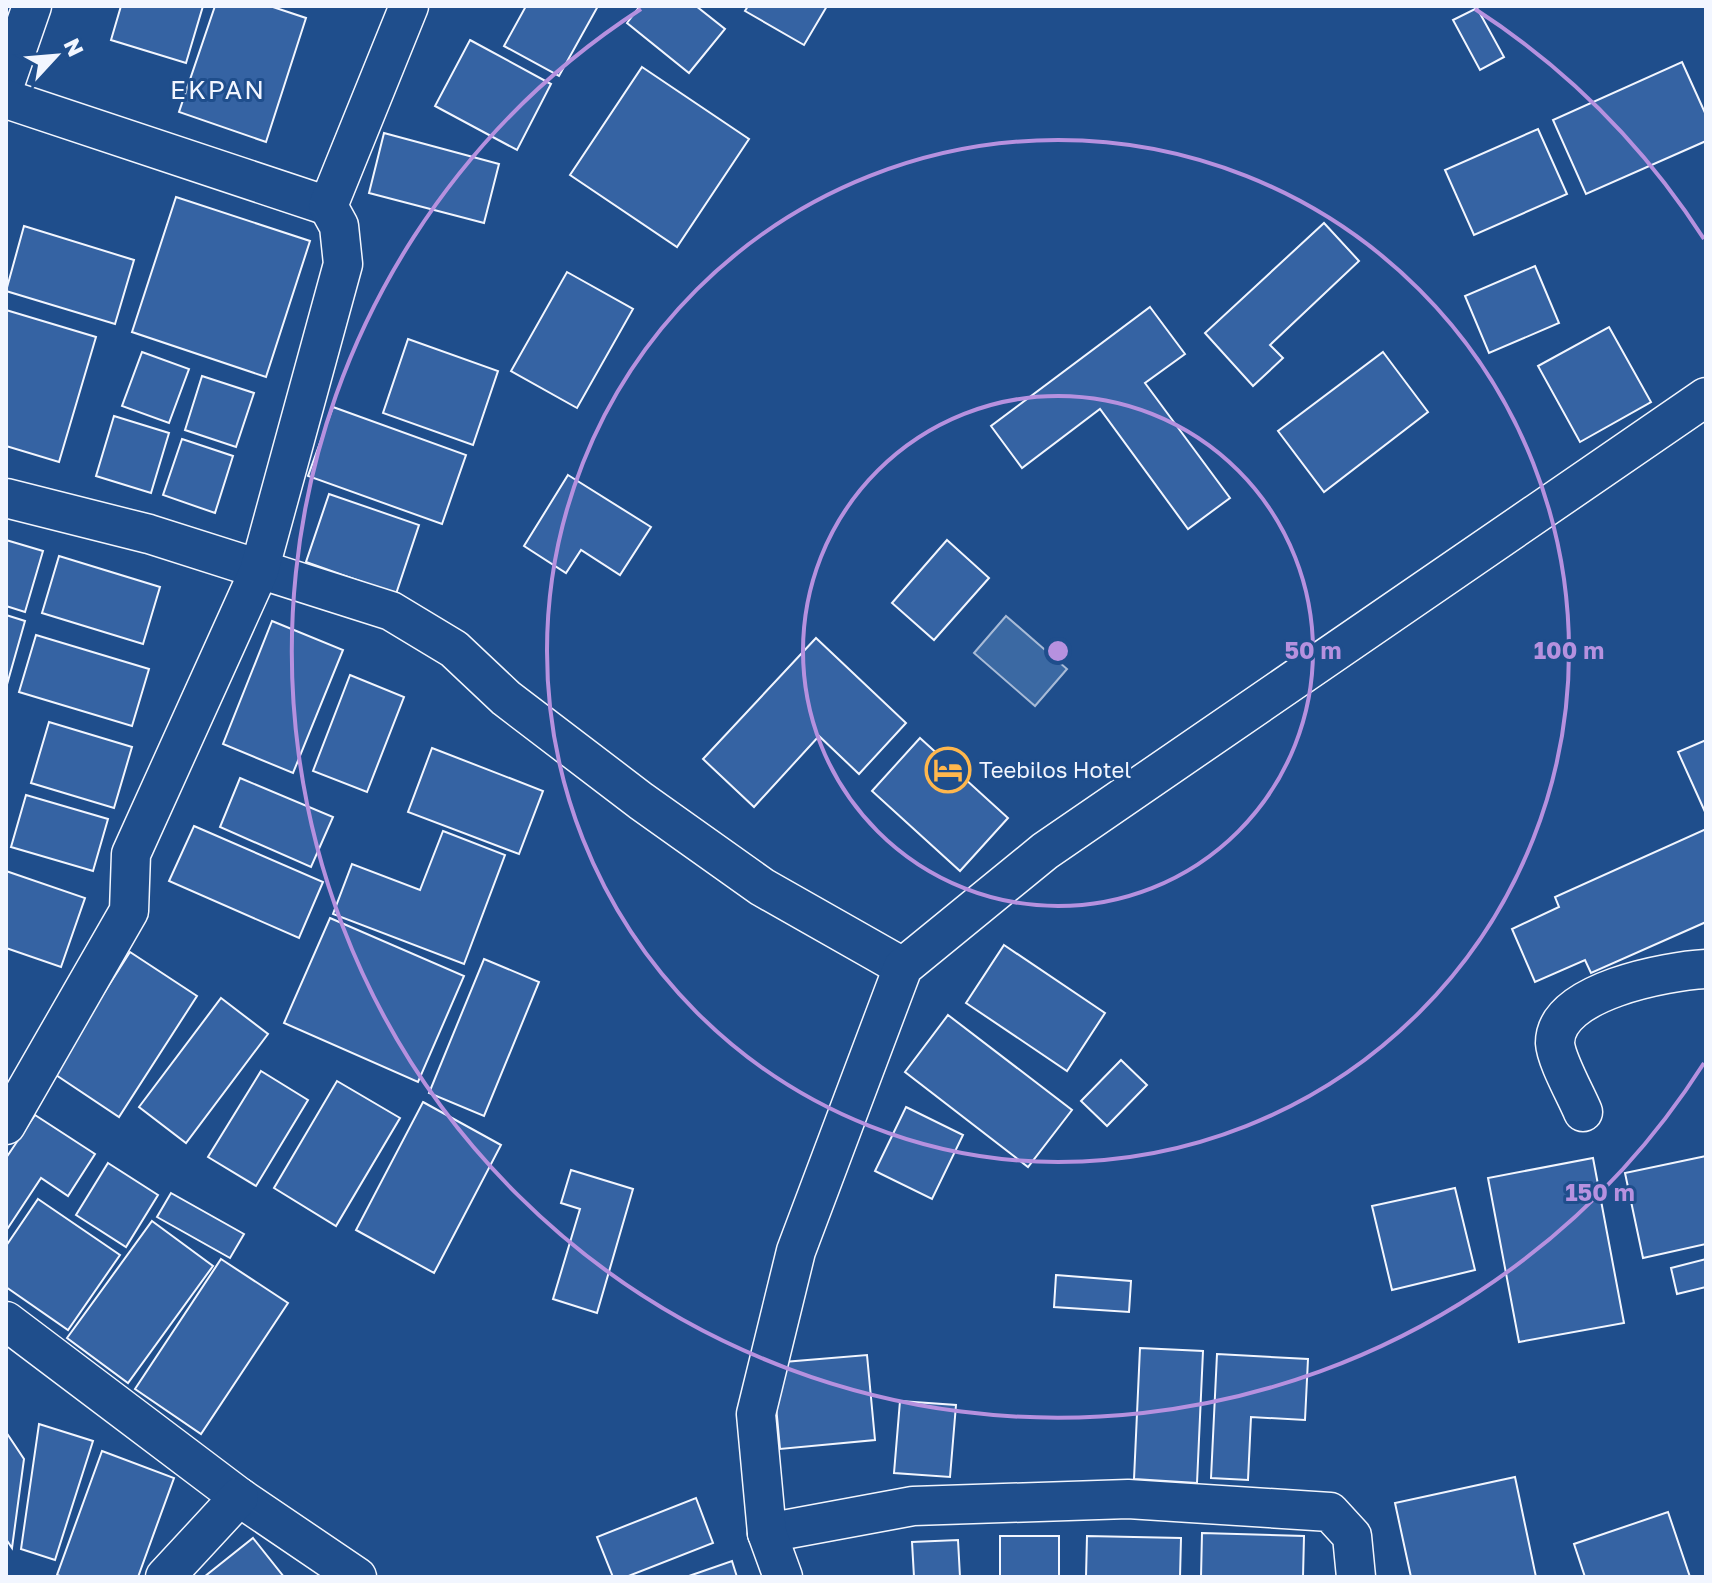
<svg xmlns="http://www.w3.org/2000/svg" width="1712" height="1583" font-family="'Golos Text',sans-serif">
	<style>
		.water { fill: #3b69a3; stroke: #a8bbd7; stroke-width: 2 }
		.building { fill: #3563a3; stroke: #f2f6ff; stroke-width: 2 }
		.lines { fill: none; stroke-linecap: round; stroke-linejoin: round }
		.minor-casing { stroke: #f2f6ff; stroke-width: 41 }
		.minor { stroke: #1f4e8c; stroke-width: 38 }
		.ring { fill: none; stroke: #b691df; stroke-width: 4 }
		.labels { text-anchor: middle; stroke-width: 6; stroke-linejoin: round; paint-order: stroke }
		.poi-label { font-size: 22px; fill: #f2f6ff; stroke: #1f4e8c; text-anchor: start }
		.quarter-label { font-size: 26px; letter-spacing: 2px; fill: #f2f6ff; stroke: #1f4e8c }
		.centre { fill: #b691df; stroke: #1f4e8c; stroke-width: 4 }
		.ring-label { font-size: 24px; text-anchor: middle; font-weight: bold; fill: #b691df; stroke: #1f4e8c; stroke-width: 6; stroke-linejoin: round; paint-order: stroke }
	</style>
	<rect width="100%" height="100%" fill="#1f4e8c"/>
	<path class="water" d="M 1006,616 L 1067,669 L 1035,706 L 974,653 Z"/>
	<g class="building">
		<path d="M 121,6 L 203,6 L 186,63 L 111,40 Z"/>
		<path d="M 215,6 L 270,6 L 306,18 L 266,142 L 179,112 Z"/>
		<path d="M 526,6 L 598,6 L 559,76 L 504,46 Z"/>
		<path d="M 640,6 L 696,6 L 725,29 L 689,73 L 627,23 Z"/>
		<path d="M 748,6 L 827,6 L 804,45 L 745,11 Z"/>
		<path d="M 1477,8 L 1504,57 L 1480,70 L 1453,20 Z"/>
		<path d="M 470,40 L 551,84 L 517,150 L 435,106 Z"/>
		<path d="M 1682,62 L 1706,115 L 1706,141 L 1586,194 L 1553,120 Z"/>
		<path d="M 642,67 L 749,139 L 677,247 L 570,175 Z"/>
		<path d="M 1538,129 L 1567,194 L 1474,235 L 1445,170 Z"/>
		<path d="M 384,133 L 499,164 L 484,223 L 369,193 Z"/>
		<path d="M 176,197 L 310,241 L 266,377 L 132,332 Z"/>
		<path d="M 1324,223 L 1359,261 L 1270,345 L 1283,358 L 1253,386 L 1205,333 Z"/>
		<path d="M 24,226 L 134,260 L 115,324 L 6,291 Z"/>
		<path d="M 1535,266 L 1559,323 L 1489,353 L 1465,296 Z"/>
		<path d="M 567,272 L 633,309 L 577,408 L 511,371 Z"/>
		<path d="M 1150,307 L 1185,354 L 1145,383 L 1230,498 L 1188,529 L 1100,409 L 1022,468 L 991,426 Z"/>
		<path d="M 6,310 L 96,337 L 59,462 L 6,446 Z"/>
		<path d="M 1609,327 L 1651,402 L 1580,442 L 1538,366 Z"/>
		<path d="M 408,339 L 498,371 L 473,445 L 383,413 Z"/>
		<path d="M 142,352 L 189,369 L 169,423 L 122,406 Z"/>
		<path d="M 1383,352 L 1428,412 L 1324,492 L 1278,431 Z"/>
		<path d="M 202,376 L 254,393 L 236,447 L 185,430 Z"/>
		<path d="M 333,407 L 466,455 L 442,524 L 308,476 Z"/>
		<path d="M 114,416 L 169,433 L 151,493 L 96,476 Z"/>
		<path d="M 182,439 L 233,456 L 215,513 L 163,495 Z"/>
		<path d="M 568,475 L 651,527 L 620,575 L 581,550 L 566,573 L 524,546 Z"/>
		<path d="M 329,494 L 419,525 L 396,594 L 306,562 Z"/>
		<path d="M 6,540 L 43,551 L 25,612 L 6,606 Z"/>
		<path d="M 947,540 L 989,578 L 934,640 L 892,603 Z"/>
		<path d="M 59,556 L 160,587 L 143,644 L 42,613 Z"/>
		<path d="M 6,615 L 25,621 L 6,688 Z"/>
		<path d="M 272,621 L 343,650 L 293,773 L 223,744 Z"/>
		<path d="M 36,635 L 149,669 L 132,726 L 19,692 Z"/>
		<path d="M 816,638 L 906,723 L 859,774 L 819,736 L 754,807 L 703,759 Z"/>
		<path d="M 350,675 L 404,697 L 367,792 L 313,771 Z"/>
		<path d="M 49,722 L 132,747 L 114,808 L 31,783 Z"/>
		<path d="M 920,738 L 1008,818 L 960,871 L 872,791 Z"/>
		<path d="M 1706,740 L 1706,814 L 1678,752 Z"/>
		<path d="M 432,748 L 543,791 L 519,854 L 408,812 Z"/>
		<path d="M 240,778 L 333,817 L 311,867 L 220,827 Z"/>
		<path d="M 26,795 L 108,819 L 93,871 L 11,847 Z"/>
		<path d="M 194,826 L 323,882 L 299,938 L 169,881 Z"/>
		<path d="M 1706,829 L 1706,922 L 1591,973 L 1585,960 L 1535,982 L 1512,929 L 1559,907 L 1555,897 Z"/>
		<path d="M 443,831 L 505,855 L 464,964 L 333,914 L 352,864 L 420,890 Z"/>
		<path d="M 6,871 L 85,898 L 61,967 L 6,948 Z"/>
		<path d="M 330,918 L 464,976 L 418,1082 L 284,1023 Z"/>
		<path d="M 1004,945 L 1105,1013 L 1067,1071 L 966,1003 Z"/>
		<path d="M 130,952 L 197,996 L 119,1117 L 53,1073 Z"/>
		<path d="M 484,959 L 539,982 L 484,1116 L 429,1093 Z"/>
		<path d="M 221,998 L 268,1034 L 186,1143 L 139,1107 Z"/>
		<path d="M 948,1015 L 1072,1110 L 1028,1167 L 905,1072 Z"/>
		<path d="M 1121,1060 L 1147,1085 L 1107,1126 L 1081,1101 Z"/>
		<path d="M 261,1071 L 308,1100 L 256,1186 L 208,1157 Z"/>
		<path d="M 337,1081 L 400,1118 L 336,1226 L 274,1188 Z"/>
		<path d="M 423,1102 L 501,1145 L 434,1273 L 356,1230 Z"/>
		<path d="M 906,1107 L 963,1135 L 932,1199 L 875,1171 Z"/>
		<path d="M 35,1115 L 95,1154 L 68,1196 L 41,1178 L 6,1231 L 6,1158 Z"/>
		<path d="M 1706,1156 L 1706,1244 L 1643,1258 L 1625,1173 Z"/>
		<path d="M 1593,1158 L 1624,1323 L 1519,1342 L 1488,1178 Z"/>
		<path d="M 108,1163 L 158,1195 L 126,1247 L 76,1215 Z"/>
		<path d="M 571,1170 L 633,1189 L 597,1313 L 553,1299 L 580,1209 L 561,1203 Z"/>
		<path d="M 1455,1188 L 1475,1270 L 1392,1290 L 1372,1206 Z"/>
		<path d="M 171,1193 L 244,1234 L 230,1258 L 157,1217 Z"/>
		<path d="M 38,1199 L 120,1255 L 68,1330 L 6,1287 L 6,1246 Z"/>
		<path d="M 152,1221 L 213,1266 L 128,1383 L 67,1338 Z"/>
		<path d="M 221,1259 L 288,1303 L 201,1434 L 135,1389 Z"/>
		<path d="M 1706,1259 L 1706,1287 L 1677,1294 L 1671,1268 Z"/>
		<path d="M 1056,1275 L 1131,1281 L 1129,1312 L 1054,1307 Z"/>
		<path d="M 1140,1348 L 1203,1351 L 1197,1483 L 1134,1479 Z"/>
		<path d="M 1217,1354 L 1308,1359 L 1305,1420 L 1251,1417 L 1248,1480 L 1211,1478 Z"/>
		<path d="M 867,1355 L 875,1440 L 780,1449 L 772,1363 Z"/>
		<path d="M 900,1401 L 956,1405 L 950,1477 L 894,1473 Z"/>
		<path d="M 39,1424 L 93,1441 L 55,1560 L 21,1549 Z"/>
		<path d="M 6,1432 L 24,1459 L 12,1548 L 6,1539 Z"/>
		<path d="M 102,1451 L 174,1478 L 138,1577 L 63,1577 L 57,1575 Z"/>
		<path d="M 1515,1477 L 1536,1577 L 1411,1577 L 1395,1503 Z"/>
		<path d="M 696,1498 L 713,1543 L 626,1577 L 613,1577 L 597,1537 Z"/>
		<path d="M 1668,1512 L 1690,1577 L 1585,1577 L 1574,1544 Z"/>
		<path d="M 1202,1533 L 1304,1536 L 1303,1577 L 1201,1577 Z"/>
		<rect x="1000" y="1536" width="59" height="41"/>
		<path d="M 1087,1536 L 1181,1538 L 1180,1577 L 1086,1577 Z"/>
		<path d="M 253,1538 L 284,1577 L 204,1577 Z"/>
		<path d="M 958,1540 L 960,1577 L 914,1577 L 912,1542 Z"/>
		<path d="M 732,1561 L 737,1577 L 686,1577 Z"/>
	</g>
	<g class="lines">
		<g class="minor-casing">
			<g id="minor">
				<path d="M 6,81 L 32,6"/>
				<path d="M 6,99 L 328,206"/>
				<path d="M 6,498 L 149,534 L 391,611 L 454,649 L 506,698 L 641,801 L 762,887 L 903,967"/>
				<path d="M 1583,1112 C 1576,1095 1556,1060 1555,1043 C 1555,991 1667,971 1706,969"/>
				<path d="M 6,1125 L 129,911 L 131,854 L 259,571 L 343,264 L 339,226 L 328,206 L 409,6"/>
				<path d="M 6,1321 L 239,1497 L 357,1577"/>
				<path d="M 767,1533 L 913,1506 L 1128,1499 L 1330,1512 L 1352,1536 L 1356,1577"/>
				<path d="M 165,1577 L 239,1497"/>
				<path d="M 783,1577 L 767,1533 L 756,1414 L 796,1251 L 903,967 L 1045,851 L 1706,397"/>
			</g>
		</g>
		<use href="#minor" class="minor"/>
	</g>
	<g class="ring">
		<circle cx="1058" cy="651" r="255"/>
		<circle cx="1058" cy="651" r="511"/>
		<path d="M1704 1063A766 766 0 1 1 641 9M1475 9A766 766 0 0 1 1704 239"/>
	</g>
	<defs>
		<g id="hotel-ring" transform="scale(2.3)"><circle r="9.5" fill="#1f4e8c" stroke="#ffb74d" stroke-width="1.5"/><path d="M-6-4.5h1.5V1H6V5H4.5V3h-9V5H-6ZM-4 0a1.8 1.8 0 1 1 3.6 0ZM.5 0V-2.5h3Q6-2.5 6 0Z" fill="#ffb74d"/></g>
	</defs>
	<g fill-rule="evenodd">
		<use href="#hotel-ring" x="948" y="770"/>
	</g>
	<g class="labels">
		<g class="poi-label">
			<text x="979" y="778">Teebilos Hotel</text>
		</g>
		<g class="quarter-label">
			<text x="218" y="99">EKPAN</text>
		</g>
	</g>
	<circle cx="1058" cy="651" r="12" class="centre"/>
	<g class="ring-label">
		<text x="1313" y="659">50 m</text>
		<text x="1569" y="659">100 m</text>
		<text x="1600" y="1201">150 m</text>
	</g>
	<rect width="1712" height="1583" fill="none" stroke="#f2f6ff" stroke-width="16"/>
	<g transform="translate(56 56) rotate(64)" stroke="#1f4e8c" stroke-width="6" paint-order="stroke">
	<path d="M0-6L14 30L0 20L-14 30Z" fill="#f2f6ff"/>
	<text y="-12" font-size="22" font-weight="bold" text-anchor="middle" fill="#f2f6ff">N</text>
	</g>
</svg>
